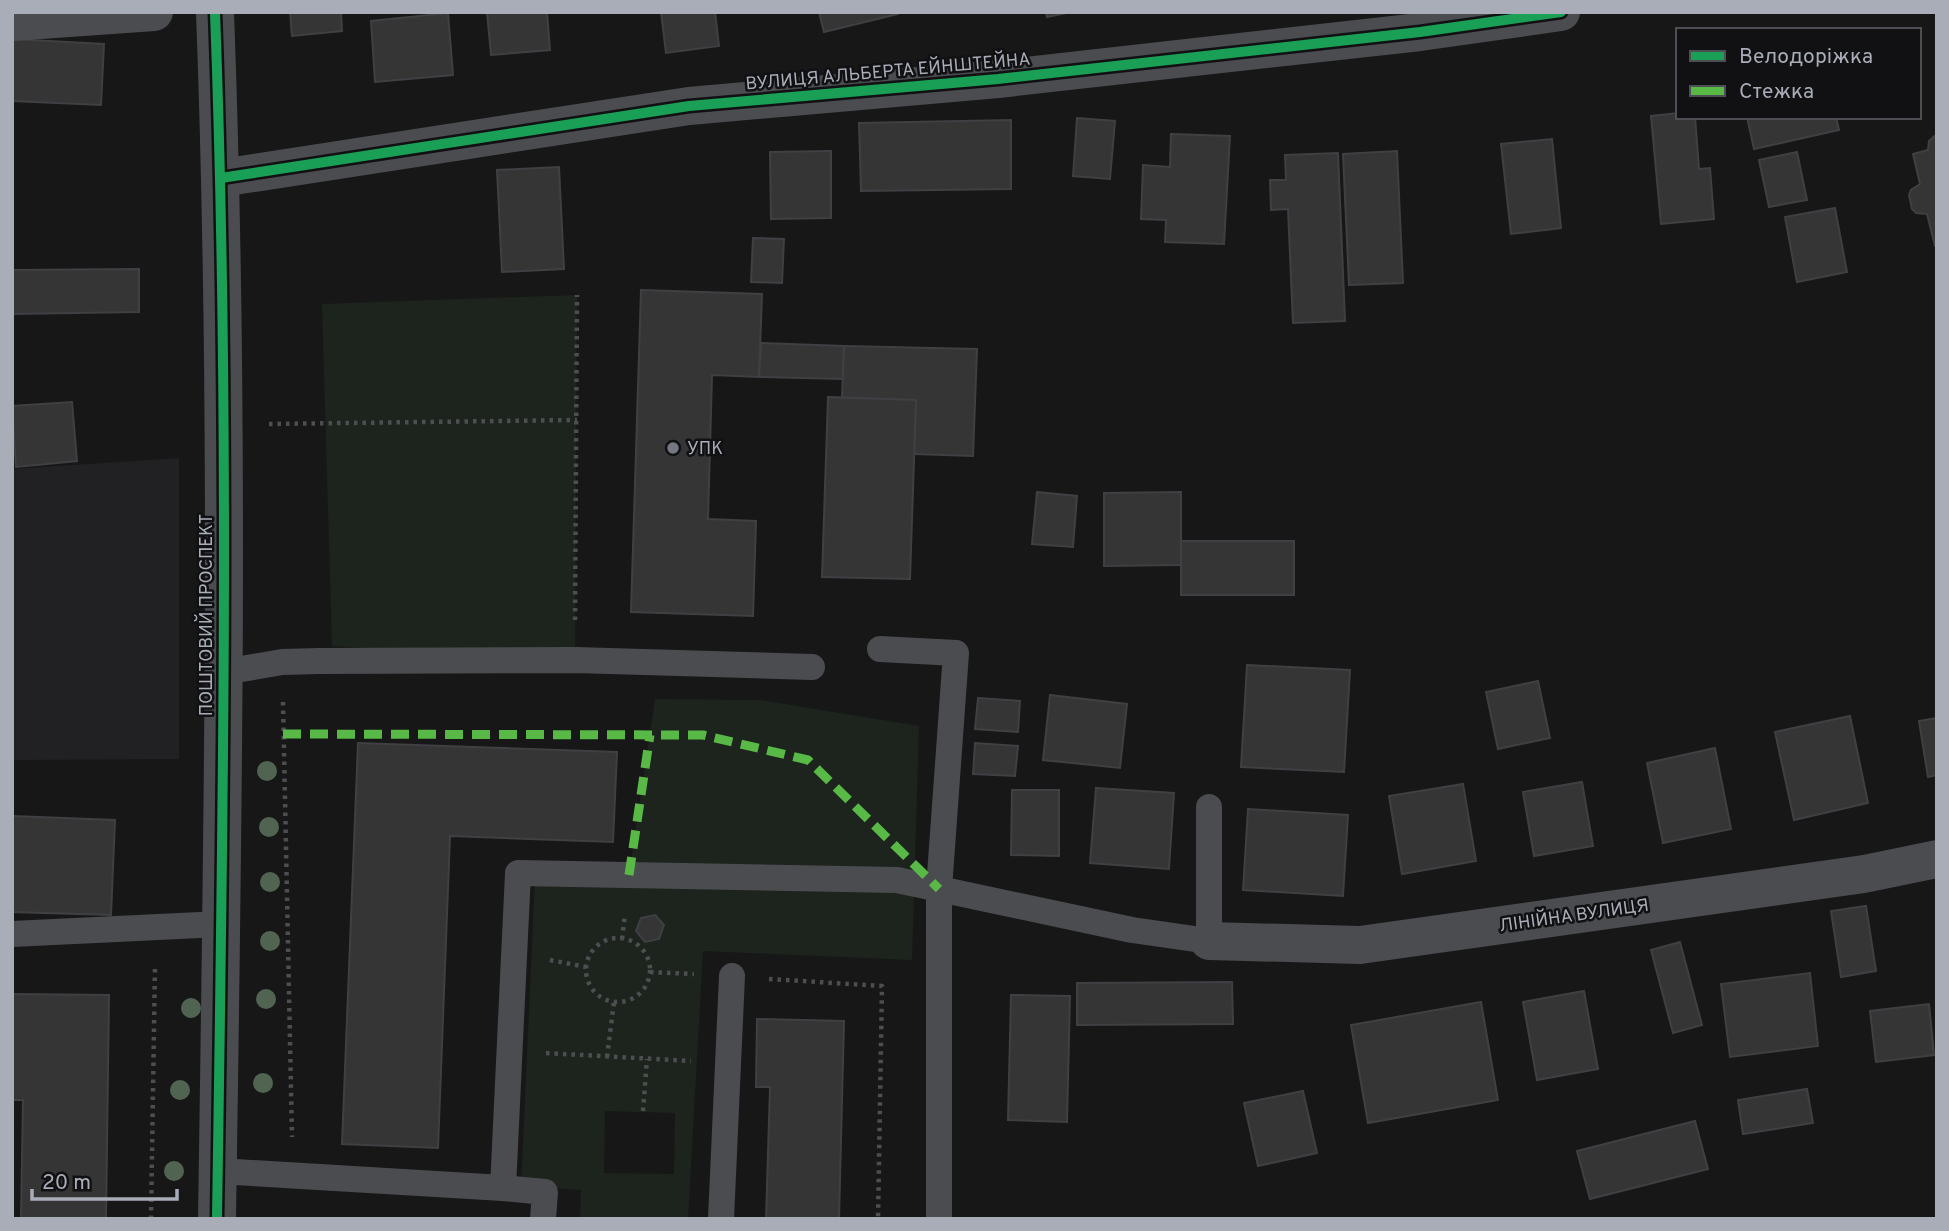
<svg xmlns="http://www.w3.org/2000/svg" width="1949" height="1231" font-family="Overpass,sans-serif">
	<style>
		.built { fill: #212123 }
		.green { fill: #1d241e; fill-rule: evenodd }
		.building { fill: #353536; stroke: #3f4043; stroke-width: 2 }
		.lines { fill: none; stroke-linecap: round; stroke-linejoin: round }
		.path { stroke: #4d4e52; stroke-width: 4.5; stroke-dasharray: 3.5 5; stroke-linecap: butt }
		.service { stroke: #4b4c50; stroke-width: 26 }
		.minor { stroke: #4b4c50; stroke-width: 38 }
		.tertiary { stroke: #4b4c50; stroke-width: 38 }
		.quiet { stroke: #58b947; stroke-width: 9; stroke-dasharray: 18 9; stroke-linecap: butt }
		.cycleway-casing { stroke: #111113; stroke-width: 15 }
		.cycleway { stroke: #1a9f57; stroke-width: 10 }
		.tree { fill: #506451 }
		.poi-dot { fill: #757880; stroke: #111113; stroke-width: 2.5 }
		.labels { text-anchor: middle; stroke-width: 5; stroke-linejoin: round; paint-order: stroke }
		.street-label { font-size: 18px; fill: #a8adb8; stroke: #111113 }
		.poi-label { font-size: 18px; fill: #a8adb8; stroke: #111113; text-anchor: start }
	</style>
	<rect width="100%" height="100%" fill="#171717"/>
	<path class="built" d="M 179,458 L 179,759 L 12,760 L 12,469 Z"/>
	<g class="green">
		<path d="M 577,295 L 575,660 L 332,646 L 322,304 Z"/>
		<path d="M 655,699 L 761,700 L 919,726 L 912,960 L 703,951 L 688,1219 L 580,1219 L 581,1190 L 521,1186 L 535,879 L 629,875 ZM 605,1111 L 675,1113 L 674,1174 L 604,1173 Z"/>
	</g>
	<g class="building">
		<path d="M 290,12 L 341,12 L 342,31 L 292,36 Z"/>
		<path d="M 487,12 L 547,12 L 550,50 L 491,55 Z"/>
		<path d="M 661,12 L 715,12 L 719,46 L 666,53 Z"/>
		<path d="M 819,12 L 898,12 L 898,14 L 824,32 Z"/>
		<path d="M 1046,12 L 1071,12 L 1047,17 Z"/>
		<path d="M 448,13 L 453,75 L 375,82 L 371,21 Z"/>
		<path d="M 12,39 L 104,44 L 101,105 L 12,101 Z"/>
		<path d="M 1678,113 L 1678,117 L 1695,117 L 1699,169 L 1710,168 L 1714,219 L 1661,224 L 1651,116 Z"/>
		<path d="M 1747,117 L 1836,117 L 1839,130 L 1754,149 Z"/>
		<path d="M 1077,118 L 1115,121 L 1110,179 L 1073,176 Z"/>
		<path d="M 1011,120 L 1011,189 L 861,191 L 859,123 Z"/>
		<path d="M 1171,134 L 1230,136 L 1224,244 L 1165,242 L 1166,220 L 1141,219 L 1143,165 L 1170,167 Z"/>
		<path d="M 1937,134 L 1937,246 L 1935,246 L 1927,214 L 1916,213 L 1912,209 L 1909,195 L 1911,190 L 1920,184 L 1913,154 L 1928,150 L 1929,141 Z"/>
		<path d="M 1552,139 L 1561,228 L 1511,234 L 1501,144 Z"/>
		<path d="M 831,151 L 831,218 L 771,219 L 770,152 Z"/>
		<path d="M 1397,151 L 1403,283 L 1349,285 L 1343,154 Z"/>
		<path d="M 1797,152 L 1807,200 L 1769,207 L 1759,160 Z"/>
		<path d="M 1338,153 L 1345,321 L 1293,323 L 1288,209 L 1271,210 L 1270,180 L 1286,180 L 1285,155 Z"/>
		<path d="M 559,167 L 564,269 L 502,272 L 497,170 Z"/>
		<path d="M 1835,208 L 1847,272 L 1797,282 L 1785,217 Z"/>
		<path d="M 753,238 L 784,239 L 782,283 L 751,282 Z"/>
		<path d="M 139,269 L 139,312 L 12,314 L 12,270 Z"/>
		<path d="M 641,290 L 762,294 L 759,377 L 712,375 L 708,519 L 756,521 L 753,616 L 631,612 Z"/>
		<path d="M 761,343 L 844,346 L 843,379 L 759,377 Z"/>
		<path d="M 844,346 L 977,349 L 973,456 L 914,454 L 916,400 L 842,398 Z"/>
		<path d="M 828,397 L 916,400 L 910,579 L 822,577 Z"/>
		<path d="M 72,402 L 77,461 L 16,467 L 12,406 Z"/>
		<path d="M 1037,492 L 1077,496 L 1073,547 L 1032,544 Z"/>
		<path d="M 1181,492 L 1181,565 L 1104,566 L 1104,493 Z"/>
		<rect x="1181" y="541" width="113" height="54"/>
		<path d="M 1247,665 L 1350,670 L 1344,772 L 1241,767 Z"/>
		<path d="M 1538,681 L 1550,738 L 1498,749 L 1486,692 Z"/>
		<path d="M 1050,695 L 1127,704 L 1120,768 L 1043,760 Z"/>
		<path d="M 978,698 L 1020,701 L 1018,732 L 975,729 Z"/>
		<path d="M 1850,716 L 1868,803 L 1794,820 L 1775,732 Z"/>
		<path d="M 1937,718 L 1937,775 L 1928,777 L 1919,721 Z"/>
		<path d="M 358,743 L 617,752 L 613,842 L 450,836 L 438,1148 L 342,1144 Z"/>
		<path d="M 975,743 L 1018,746 L 1015,776 L 973,774 Z"/>
		<path d="M 1715,748 L 1731,829 L 1663,843 L 1647,763 Z"/>
		<path d="M 1582,782 L 1593,846 L 1534,856 L 1523,792 Z"/>
		<path d="M 1463,784 L 1476,861 L 1402,874 L 1389,796 Z"/>
		<path d="M 1096,788 L 1174,793 L 1169,869 L 1090,863 Z"/>
		<path d="M 1012,790 L 1059,790 L 1059,856 L 1011,855 Z"/>
		<path d="M 1248,809 L 1348,815 L 1343,896 L 1243,890 Z"/>
		<path d="M 12,816 L 115,820 L 111,915 L 12,912 Z"/>
		<path d="M 1866,906 L 1876,971 L 1841,977 L 1831,911 Z"/>
		<path d="M 655,915 L 664,925 L 659,939 L 645,942 L 636,931 L 641,918 Z"/>
		<path d="M 1680,942 L 1702,1025 L 1673,1033 L 1651,950 Z"/>
		<path d="M 1810,973 L 1818,1046 L 1730,1057 L 1721,984 Z"/>
		<path d="M 1232,982 L 1233,1024 L 1077,1025 L 1077,983 Z"/>
		<path d="M 1584,991 L 1598,1069 L 1537,1080 L 1523,1002 Z"/>
		<path d="M 12,994 L 109,995 L 106,1219 L 21,1219 L 23,1100 L 12,1100 Z"/>
		<path d="M 1011,995 L 1070,996 L 1067,1122 L 1008,1120 Z"/>
		<path d="M 1481,1002 L 1498,1100 L 1368,1123 L 1351,1025 Z"/>
		<path d="M 1929,1004 L 1934,1055 L 1876,1062 L 1870,1011 Z"/>
		<path d="M 757,1019 L 844,1021 L 839,1219 L 766,1219 L 770,1087 L 756,1087 Z"/>
		<path d="M 1807,1089 L 1813,1123 L 1743,1134 L 1738,1100 Z"/>
		<path d="M 1303,1091 L 1317,1153 L 1258,1166 L 1244,1103 Z"/>
		<path d="M 1695,1121 L 1708,1169 L 1590,1199 L 1577,1151 Z"/>
	</g>
	<g class="lines">
		<g class="path">
			<path d="M 269,424 L 577,420"/>
			<path d="M 575,620 L 577,295"/>
			<path d="M 283,702 L 292,1137"/>
			<circle cx="618" cy="970" r="32"/>
			<path d="M 622,939 L 625,914"/>
			<path d="M 550,960 L 586,967"/>
			<path d="M 650,972 L 694,974"/>
			<path d="M 769,979 L 882,986 L 878,1219"/>
			<path d="M 546,1053 L 691,1061"/>
			<path d="M 607,1057 L 614,1002"/>
			<path d="M 643,1111 L 647,1059"/>
			<path d="M 151,1219 L 155,964"/>
		</g>
		<g class="service">
			<path d="M 880,649 L 956,653 L 939,889 L 939,1218"/>
			<path d="M 224,672 L 282,662 L 319,661 L 575,660 L 812,667"/>
			<path d="M 12,934 L 221,924"/>
			<path d="M 218,1171 L 503,1188 L 518,873 L 897,880 L 1132,930 L 1209,941 L 1209,807"/>
			<path d="M 503,1188 L 545,1192 L 543,1219"/>
			<path d="M 721,1219 L 732,976"/>
		</g>
		<g class="minor">
			<path d="M 12,22 L 154,12"/>
			<path d="M 221,178 L 689,106 L 998,79 L 1420,32 L 1561,12"/>
			<path d="M 1209,941 L 1360,945 L 1864,874 L 1937,859"/>
		</g>
		<path class="tertiary" d="M 215,12 C 230,414 223,817 217,1219"/>
		<g class="quiet">
			<path d="M 283,734 L 703,735 L 808,760 L 939,889"/>
			<path d="M 629,875 L 650,735"/>
		</g>
		<g class="cycleway-casing">
			<g id="cycleway">
				<path d="M 215,12 C 230,414 223,817 217,1219"/>
				<path d="M 221,178 L 689,106 L 998,79 L 1420,32 L 1561,12"/>
			</g>
		</g>
		<use href="#cycleway" class="cycleway"/>
	</g>
	<g class="tree">
		<circle cx="267" cy="771" r="10"/>
		<circle cx="269" cy="827" r="10"/>
		<circle cx="270" cy="882" r="10"/>
		<circle cx="270" cy="941" r="10"/>
		<circle cx="266" cy="999" r="10"/>
		<circle cx="191" cy="1008" r="10"/>
		<circle cx="263" cy="1083" r="10"/>
		<circle cx="180" cy="1090" r="10"/>
		<circle cx="174" cy="1171" r="10"/>
	</g>
	<circle class="poi-dot" cx="673" cy="448" r="7"/>
	<g class="labels">
		<g class="street-label">
			<text transform="translate(888 71) rotate(-5)" y="6">ВУЛИЦЯ АЛЬБЕРТА ЕЙНШТЕЙНА</text>
			<text transform="translate(206 615) rotate(-90)" y="6">ПОШТОВИЙ ПРОСПЕКТ</text>
			<text transform="translate(1574 915) rotate(-8)" y="6">ЛІНІЙНА ВУЛИЦЯ</text>
		</g>
		<g class="poi-label">
			<text x="687" y="454">УПК</text>
		</g>
	</g>
	<rect width="1949" height="1231" fill="none" stroke="#a8adb8" stroke-width="28"/>
	<rect x="1676" y="28" width="245" height="91" fill="#111113" stroke="#4d4f55" stroke-width="2"/>
	<rect x="1690" y="51" width="35" height="10" fill="#1a9f57" stroke="#4d4f55" stroke-width="2"/>
	<text x="1739" y="63" font-size="21" fill="#a8adb8">Велодоріжка</text>
	<rect x="1690" y="86" width="35" height="10" fill="#58b947" stroke="#4d4f55" stroke-width="2"/>
	<text x="1739" y="98" font-size="21" fill="#a8adb8">Стежка</text>
	<path d="M32 1189v10h145v-10" fill="none" stroke="#a8adb8" stroke-width="3.5"/>
	<text x="42" y="1189" font-size="21" fill="#a8adb8" stroke="#111113" stroke-width="5" paint-order="stroke">20 m</text>
</svg>
